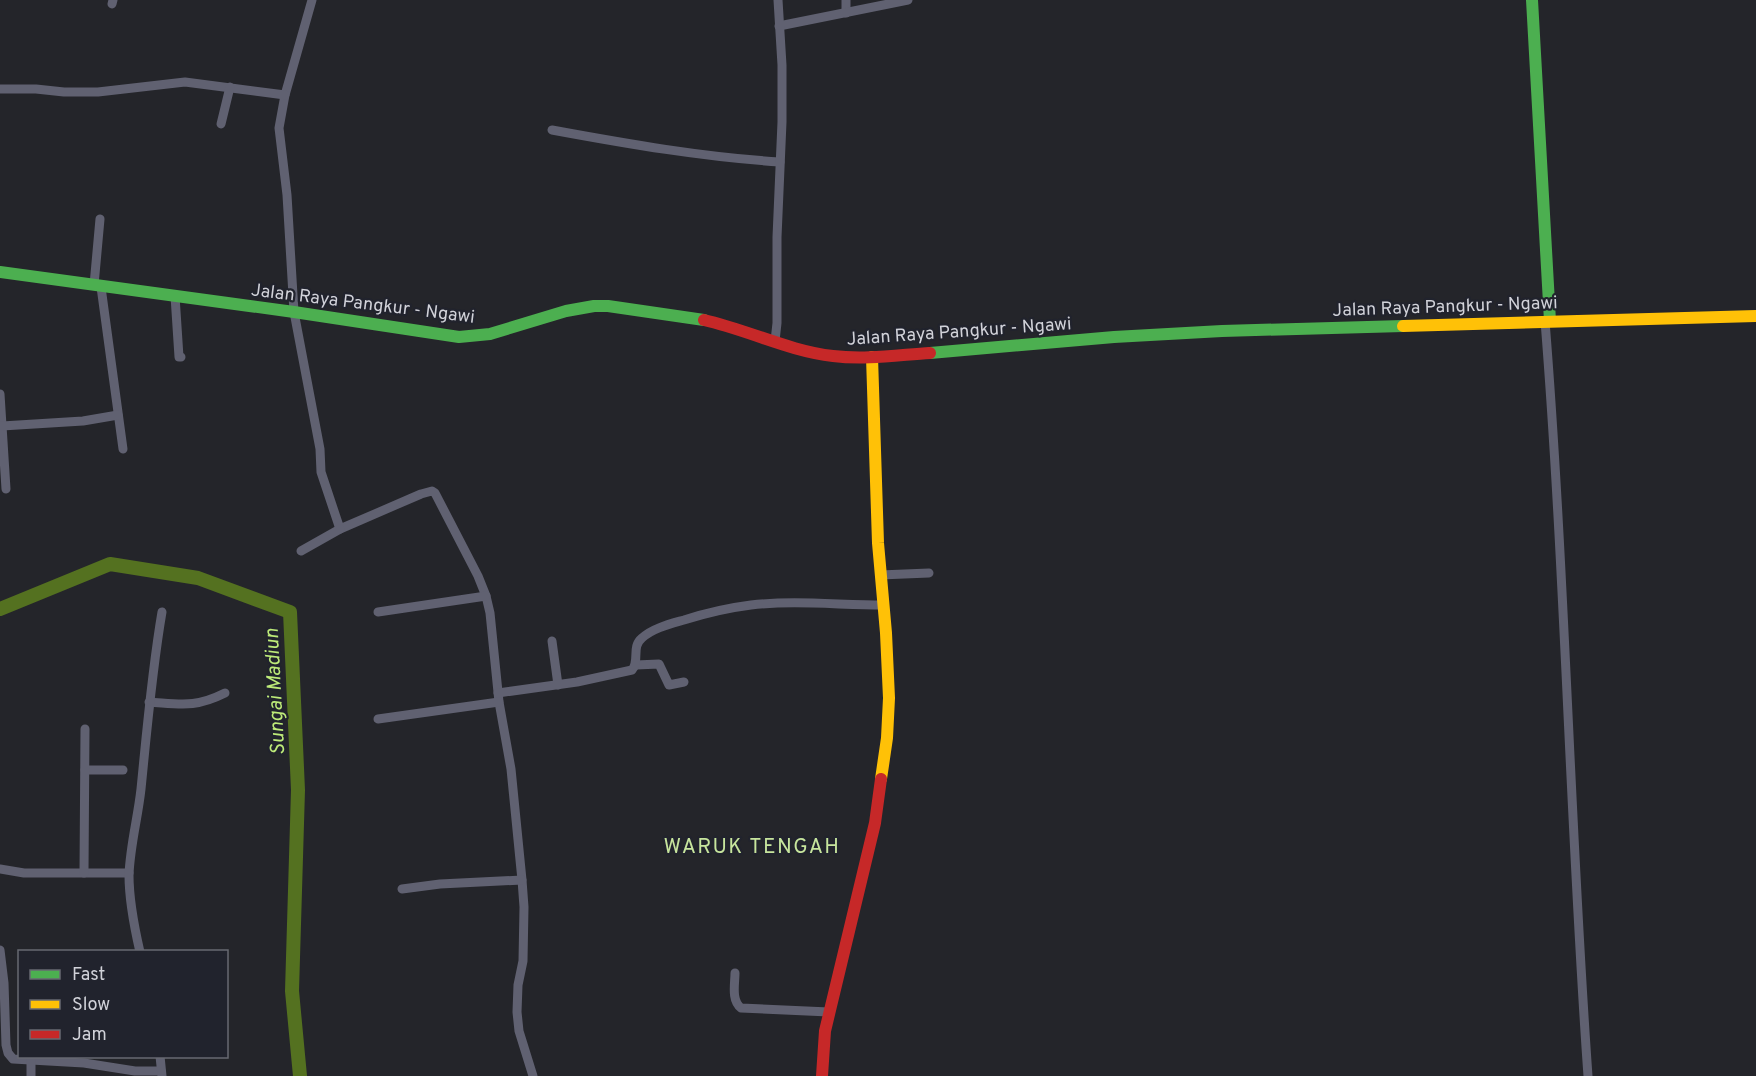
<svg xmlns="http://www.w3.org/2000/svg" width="1756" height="1076" font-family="Overpass,sans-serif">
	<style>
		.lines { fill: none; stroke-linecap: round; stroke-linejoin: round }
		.river { stroke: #547120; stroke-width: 14 }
		.street { stroke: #606171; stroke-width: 9 }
		.fast { stroke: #4caf50; stroke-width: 12 }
		.slow { stroke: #ffc107; stroke-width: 12 }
		.jam { stroke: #c62828; stroke-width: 12 }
		.labels { text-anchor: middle; stroke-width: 4.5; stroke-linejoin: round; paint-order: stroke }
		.street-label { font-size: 18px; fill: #d1d2d9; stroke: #21232d }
		.water-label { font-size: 20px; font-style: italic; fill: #beeb79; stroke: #21232d }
		.quarter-label { font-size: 21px; letter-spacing: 1.5px; fill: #c7e59d; stroke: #21232d }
	</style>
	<rect width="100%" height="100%" fill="#24252a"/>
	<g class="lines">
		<path class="river" d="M 0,609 L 110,564 L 198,578 L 290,612 L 298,790 L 292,991 L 300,1076"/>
		<g class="street">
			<path d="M 312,0 L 285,95 L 279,128 L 287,195 L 294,312 L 320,449 L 321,472 L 340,529 L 421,494 L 432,491 L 435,493 L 478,576 L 486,596 L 490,613 L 499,702 L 511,769 L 522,880 L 524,907 L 523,961 L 518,985 L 517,1012 L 519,1031 L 533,1076"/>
			<path d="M 846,0 L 846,13"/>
			<path d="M 112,4 L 113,0"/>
			<path d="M 779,26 L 908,0"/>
			<path d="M 0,89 L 36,89 L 64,92 L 98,92 L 185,82 L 285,95"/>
			<path d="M 221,124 L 230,87"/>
			<path d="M 552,130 C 628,144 703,157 780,162"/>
			<path d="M 94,285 L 100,219"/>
			<path d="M 101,287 L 123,449"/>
			<path d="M 175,296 L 179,357 L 181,357"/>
			<path d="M 1545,321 C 1565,572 1570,825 1588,1076"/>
			<path d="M 775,341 L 777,323 L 777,237 L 782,122 L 782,65 L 778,0"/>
			<path d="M 0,394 L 6,489"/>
			<path d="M 2,426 L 83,421 L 118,415"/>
			<path d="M 301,551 L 340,529"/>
			<path d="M 880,575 L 929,573"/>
			<path d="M 378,612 L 486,596"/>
			<path d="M 552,641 L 558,685"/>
			<path d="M 636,665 L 659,664 L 669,685 L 684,682"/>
			<path d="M 498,693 L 577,682 L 632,670 C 640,661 631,647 642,638 C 653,628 670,624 684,620 C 706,613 727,608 751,605 C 794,600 839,605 883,605"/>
			<path d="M 149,702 C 181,704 195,708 225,693"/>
			<path d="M 378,719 L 499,702"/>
			<path d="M 85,770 L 123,770"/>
			<path d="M 0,869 L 24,873 L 129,873"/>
			<path d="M 84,873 L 85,729"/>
			<path d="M 402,889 L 440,884 L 522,880"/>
			<path d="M 0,950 L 4,983 L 6,1045 L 8,1053 L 13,1059 L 84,1063 L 135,1071 L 161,1071"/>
			<path d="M 140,952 C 134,926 129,901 129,875 C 130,846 138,817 141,789 C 147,729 152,670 162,612"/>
			<path d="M 735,973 C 735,984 731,1000 741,1008 L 829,1012"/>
			<path d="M 160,1056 L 162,1076"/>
			<path d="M 31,1076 L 31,1060"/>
		</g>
		<g class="fast">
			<path d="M 1532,0 L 1550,321"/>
			<path d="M 0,272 L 294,312 L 459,337 L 490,334 L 566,311 L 594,306 L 608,306 L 704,320"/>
			<path d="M 930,353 L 1114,337 L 1222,331 L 1403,326"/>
		</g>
		<g class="slow">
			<path d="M 1403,326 L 1756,316"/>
			<path d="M 872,357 L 878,543 L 886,633 L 889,698 L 887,738 L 881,779"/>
		</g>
		<g class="jam">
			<path d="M 704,320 C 748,330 789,351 833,356 C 865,360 898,355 930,353"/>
			<path d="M 822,1076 L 825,1031 L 875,823 L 881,779"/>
		</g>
	</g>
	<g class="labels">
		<g class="street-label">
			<text transform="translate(363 303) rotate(7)" y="6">Jalan Raya Pangkur - Ngawi</text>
			<text transform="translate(1445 306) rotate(-2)" y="6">Jalan Raya Pangkur - Ngawi</text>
			<text transform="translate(959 331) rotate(-4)" y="6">Jalan Raya Pangkur - Ngawi</text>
		</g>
		<g class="water-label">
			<text transform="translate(274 692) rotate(-93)" y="7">Sungai Madiun</text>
		</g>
		<g class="quarter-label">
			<text x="752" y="853">WARUK TENGAH</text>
		</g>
	</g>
	<rect x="18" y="950" width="210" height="108" fill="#21232d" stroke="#676972" stroke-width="1.5"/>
	<rect x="30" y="970" width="30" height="9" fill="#4caf50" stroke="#676972" stroke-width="1.5"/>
	<text x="72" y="980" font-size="18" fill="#d1d2d9">Fast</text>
	<rect x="30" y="1000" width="30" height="9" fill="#ffc107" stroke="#676972" stroke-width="1.5"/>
	<text x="72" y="1010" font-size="18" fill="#d1d2d9">Slow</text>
	<rect x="30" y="1030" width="30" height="9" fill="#c62828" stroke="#676972" stroke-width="1.5"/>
	<text x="72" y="1040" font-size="18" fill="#d1d2d9">Jam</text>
</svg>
